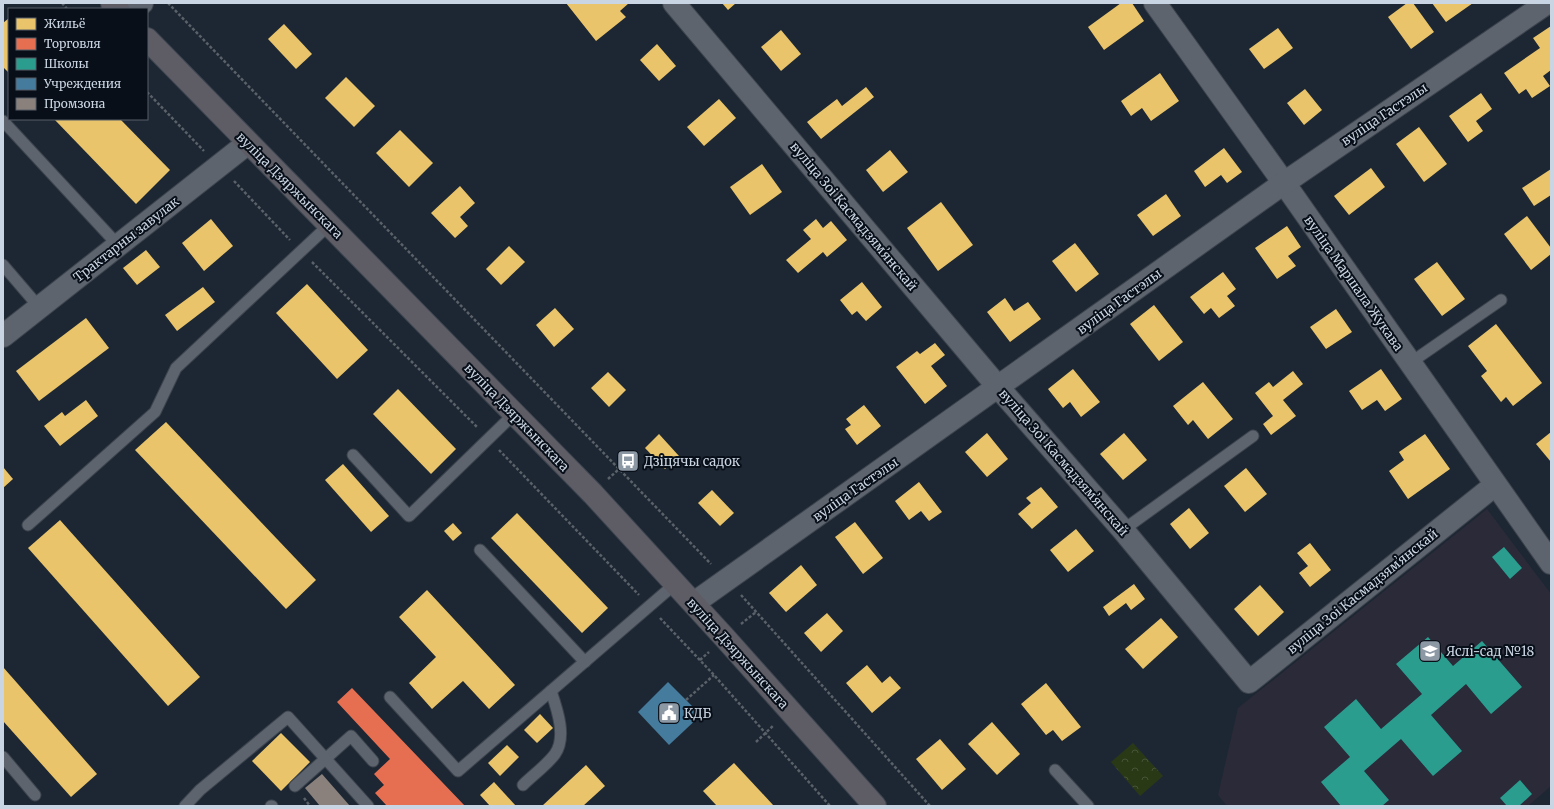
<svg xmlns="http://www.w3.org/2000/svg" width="1554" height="809" font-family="Merriweather,serif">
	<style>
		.education { fill: #2b2a39 }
		.forest { fill: url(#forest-crowns) }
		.homes { fill: #e9c46a }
		.shops { fill: #e76f51 }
		.schools { fill: #2a9d8f }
		.public { fill: #457b9d }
		.industry { fill: #8a817c }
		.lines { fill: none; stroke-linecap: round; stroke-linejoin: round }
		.service-casing { stroke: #3c444e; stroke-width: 13 }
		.minor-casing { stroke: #3c444e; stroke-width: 24 }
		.primary-casing { stroke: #3c444e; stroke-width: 24 }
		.path { stroke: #5a6169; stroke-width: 2.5; stroke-dasharray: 3 2; stroke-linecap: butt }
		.service { stroke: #5e646e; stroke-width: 11 }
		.minor { stroke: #5e646e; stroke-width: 22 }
		.primary { stroke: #5e5d66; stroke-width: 22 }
		.labels { text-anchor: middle; stroke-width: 4; stroke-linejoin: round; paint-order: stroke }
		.street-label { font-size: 13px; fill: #cad5e3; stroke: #080f18 }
		.poi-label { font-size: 13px; fill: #cad5e3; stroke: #080f18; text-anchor: start }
	</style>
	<defs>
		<pattern id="forest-crowns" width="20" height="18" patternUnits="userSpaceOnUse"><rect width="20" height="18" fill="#293815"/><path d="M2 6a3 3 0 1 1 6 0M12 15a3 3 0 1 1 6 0" fill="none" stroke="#475437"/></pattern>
	</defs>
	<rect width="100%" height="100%" fill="#1d2733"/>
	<path class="education" d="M 1487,509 L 1551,594 L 1551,786 L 1528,806 L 1227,806 L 1218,795 L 1238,708 Z"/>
	<path class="forest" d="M 1133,743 L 1163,776 L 1140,796 L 1111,762 Z"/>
	<g class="homes">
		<path d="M 566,3 L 629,3 L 620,11 L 626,17 L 596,41 Z"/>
		<path d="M 722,3 L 736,3 L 728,10 Z"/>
		<path d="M 1121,3 L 1132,3 L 1144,21 L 1104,50 L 1088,27 Z"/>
		<path d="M 1407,3 L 1413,3 L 1434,32 L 1411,49 L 1388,17 Z"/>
		<path d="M 1432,3 L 1473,3 L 1446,22 Z"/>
		<path d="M 9,18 L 9,73 L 3,67 L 3,23 Z"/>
		<path d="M 284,24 L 312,54 L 296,69 L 268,39 Z"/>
		<path d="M 1551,26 L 1551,70 L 1543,76 L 1550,86 L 1532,98 L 1526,89 L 1519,94 L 1504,73 L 1540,48 L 1533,38 Z"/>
		<path d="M 1278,28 L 1293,48 L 1264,69 L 1249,49 Z"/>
		<path d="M 781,30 L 801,54 L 781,71 L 761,47 Z"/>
		<path d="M 657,44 L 676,66 L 659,81 L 640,60 Z"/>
		<path d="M 1160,73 L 1179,101 L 1151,121 L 1142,108 L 1131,116 L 1121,101 Z"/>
		<path d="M 346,77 L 375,106 L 354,127 L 325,98 Z"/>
		<path d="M 866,87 L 874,97 L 821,139 L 807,122 L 837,99 L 842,106 Z"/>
		<path d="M 1305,89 L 1322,110 L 1304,125 L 1287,103 Z"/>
		<path d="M 1481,93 L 1492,109 L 1476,121 L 1483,131 L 1468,142 L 1449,116 Z"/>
		<path d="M 719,99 L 736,118 L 704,146 L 687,127 Z"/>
		<path d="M 54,119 L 120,119 L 170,170 L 136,204 Z"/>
		<path d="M 1419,127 L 1447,164 L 1424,182 L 1396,144 Z"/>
		<path d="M 400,130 L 433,163 L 409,187 L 376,153 Z"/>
		<path d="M 1224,148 L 1242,172 L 1227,183 L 1221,175 L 1205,187 L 1194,171 Z"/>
		<path d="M 890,150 L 908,172 L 883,192 L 866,170 Z"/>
		<path d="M 762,164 L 782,192 L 750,215 L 730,187 Z"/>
		<path d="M 1371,168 L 1385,187 L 1349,215 L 1334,196 Z"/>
		<path d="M 1551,169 L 1551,195 L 1534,206 L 1522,188 Z"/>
		<path d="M 460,186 L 475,203 L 460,217 L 468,226 L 455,238 L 431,213 Z"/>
		<path d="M 1166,194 L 1181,216 L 1153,236 L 1137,215 Z"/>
		<path d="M 941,202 L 973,245 L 938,271 L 907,228 Z"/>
		<path d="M 1527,216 L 1551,248 L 1551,254 L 1531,270 L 1504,234 Z"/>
		<path d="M 211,219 L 233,246 L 204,271 L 182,243 Z"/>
		<path d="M 816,219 L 823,228 L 831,221 L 847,240 L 827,257 L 823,252 L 798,273 L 786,260 L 811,239 L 803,230 Z"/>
		<path d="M 1287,226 L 1301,247 L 1288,256 L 1296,266 L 1277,279 L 1255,248 Z"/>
		<path d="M 1075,243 L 1099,274 L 1076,292 L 1052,261 Z"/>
		<path d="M 509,246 L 525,262 L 501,285 L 486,269 Z"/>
		<path d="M 146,250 L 160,267 L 137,285 L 123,268 Z"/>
		<path d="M 1437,262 L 1465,299 L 1442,316 L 1414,279 Z"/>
		<path d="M 1223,272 L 1236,289 L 1227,296 L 1235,306 L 1219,318 L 1211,308 L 1204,314 L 1190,297 Z"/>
		<path d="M 862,282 L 882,307 L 866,321 L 857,311 L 852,315 L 840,300 Z"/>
		<path d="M 307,284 L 368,350 L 337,379 L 276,313 Z"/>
		<path d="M 203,287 L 215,302 L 177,331 L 165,315 Z"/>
		<path d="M 1005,298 L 1014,311 L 1028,302 L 1041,319 L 1010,342 L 987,312 Z"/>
		<path d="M 1154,305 L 1183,342 L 1159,361 L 1130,324 Z"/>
		<path d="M 555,308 L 574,329 L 554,347 L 536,325 Z"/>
		<path d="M 1336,309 L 1352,332 L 1326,349 L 1310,327 Z"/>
		<path d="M 86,318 L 109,348 L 39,401 L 16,371 Z"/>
		<path d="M 1496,324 L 1542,383 L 1513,406 L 1506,397 L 1501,402 L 1481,376 L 1487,371 L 1468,346 Z"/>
		<path d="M 935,343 L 945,355 L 931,366 L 947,386 L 925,404 L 896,367 L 917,351 L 920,354 Z"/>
		<path d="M 1073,369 L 1100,402 L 1081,417 L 1070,402 L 1063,408 L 1048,389 Z"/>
		<path d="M 1381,369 L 1402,399 L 1385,411 L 1377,400 L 1362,410 L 1349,391 Z"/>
		<path d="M 1293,371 L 1303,384 L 1283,400 L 1296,416 L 1271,435 L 1263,424 L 1273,416 L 1255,393 L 1269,382 L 1273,387 Z"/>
		<path d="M 608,372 L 626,390 L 609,407 L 591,388 Z"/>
		<path d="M 1203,382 L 1233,419 L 1208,439 L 1193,420 L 1188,425 L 1173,406 Z"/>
		<path d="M 398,389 L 456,449 L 431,474 L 373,414 Z"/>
		<path d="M 86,400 L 98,416 L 60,446 L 44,426 L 62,412 L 65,416 Z"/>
		<path d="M 864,405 L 881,426 L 857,445 L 845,429 L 851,425 L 846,419 Z"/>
		<path d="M 166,422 L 316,580 L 286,609 L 135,450 Z"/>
		<path d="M 1551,432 L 1551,462 L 1536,444 Z"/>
		<path d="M 987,433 L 1008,459 L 987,477 L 965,452 Z"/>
		<path d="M 1124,433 L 1147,460 L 1123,480 L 1100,454 Z"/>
		<path d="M 659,434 L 679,456 L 665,469 L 645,448 Z"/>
		<path d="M 1425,434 L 1450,469 L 1408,499 L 1389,471 L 1404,460 L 1399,452 Z"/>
		<path d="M 343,464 L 389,516 L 371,532 L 325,480 Z"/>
		<path d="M 3,467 L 13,479 L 3,488 Z"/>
		<path d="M 1246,468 L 1267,494 L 1245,512 L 1224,486 Z"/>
		<path d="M 919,482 L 942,512 L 929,521 L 921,511 L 909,520 L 895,501 Z"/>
		<path d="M 1041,487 L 1058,507 L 1032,529 L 1018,514 L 1031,503 L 1026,498 Z"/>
		<path d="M 712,490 L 734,513 L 720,526 L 698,503 Z"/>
		<path d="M 1189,508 L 1209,533 L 1190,549 L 1170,524 Z"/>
		<path d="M 517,513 L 608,608 L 582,633 L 491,538 Z"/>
		<path d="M 60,520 L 200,677 L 168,706 L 28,548 Z"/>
		<path d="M 855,522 L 883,558 L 863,574 L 835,537 Z"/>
		<path d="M 453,523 L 462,533 L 453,541 L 444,531 Z"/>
		<path d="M 1076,529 L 1094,551 L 1068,572 L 1050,550 Z"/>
		<path d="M 1310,543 L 1331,570 L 1310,587 L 1299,573 L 1308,566 L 1297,553 Z"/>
		<path d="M 801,565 L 817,585 L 786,612 L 769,593 Z"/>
		<path d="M 1134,584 L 1145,599 L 1131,610 L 1126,603 L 1109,616 L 1103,607 Z"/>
		<path d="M 1260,585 L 1284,612 L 1258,636 L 1234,609 Z"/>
		<path d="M 427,590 L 515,685 L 489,709 L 463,681 L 432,709 L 409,683 L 436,657 L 399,617 Z"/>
		<path d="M 827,613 L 843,631 L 821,652 L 804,633 Z"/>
		<path d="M 1161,618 L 1178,637 L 1143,669 L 1125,649 Z"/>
		<path d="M 867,665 L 882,683 L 890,676 L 901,688 L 872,713 L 846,683 Z"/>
		<path d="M 3,667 L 97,774 L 71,797 L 3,721 Z"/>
		<path d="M 1046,683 L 1081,727 L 1062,741 L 1053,730 L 1046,735 L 1021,704 Z"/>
		<path d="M 540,714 L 553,728 L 537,743 L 524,730 Z"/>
		<path d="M 992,722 L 1020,754 L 997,775 L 968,744 Z"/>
		<path d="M 281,733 L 310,762 L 281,791 L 252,761 Z"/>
		<path d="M 940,739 L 966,769 L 942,790 L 916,759 Z"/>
		<path d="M 507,745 L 519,757 L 500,776 L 488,763 Z"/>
		<path d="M 734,763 L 774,806 L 717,806 L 703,791 Z"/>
		<path d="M 586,765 L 605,786 L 583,806 L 542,806 Z"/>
		<path d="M 494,782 L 516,806 L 490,806 L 480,795 Z"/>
	</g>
	<path class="shops" d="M 352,688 L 465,806 L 387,806 L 375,793 L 384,785 L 374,774 L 390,759 L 337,702 Z"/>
	<g class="schools">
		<path d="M 1504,547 L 1522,568 L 1510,579 L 1492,557 Z"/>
		<path d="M 1428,637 L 1453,666 L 1482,641 L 1522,687 L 1491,714 L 1466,684 L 1431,715 L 1462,751 L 1433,776 L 1401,739 L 1364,771 L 1389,800 L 1382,806 L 1341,806 L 1321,782 L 1350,757 L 1324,727 L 1356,699 L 1381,729 L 1422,694 L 1396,664 Z"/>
		<path d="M 1520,780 L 1532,794 L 1519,806 L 1507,806 L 1500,798 Z"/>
	</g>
	<path class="public" d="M 668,682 L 701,715 L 669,745 L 638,712 Z"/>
	<path class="industry" d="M 322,774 L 350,806 L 320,806 L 305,788 Z"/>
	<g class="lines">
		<g class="service-casing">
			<g id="service">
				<path d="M 3,121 L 118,245"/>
				<path d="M 3,265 L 39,307"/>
				<path d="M 1410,363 L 1501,300"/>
				<path d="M 353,455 L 409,516 L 514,414"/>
				<path d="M 28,525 L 155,412 L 176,368 L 329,225"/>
				<path d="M 1123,530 L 1253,436"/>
				<path d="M 480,550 L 585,662"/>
				<path d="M 390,697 L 458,771 L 675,584"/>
				<path d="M 3,757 L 35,795"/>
				<path d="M 1055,770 L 1088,806"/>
				<path d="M 523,785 C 532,776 548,764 555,754 C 567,737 557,709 551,691"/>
				<path d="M 295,786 L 351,736 L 373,761"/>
				<path d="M 185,806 L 200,790 L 288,717 L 368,806"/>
				<path d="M 271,806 L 272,806"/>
			</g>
		</g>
		<g class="minor-casing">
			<g id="minor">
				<path d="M 674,3 L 998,387 L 1123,530 L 1249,682 L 1495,485"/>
				<path d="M 1155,3 L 1284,183 L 1551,563"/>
				<path d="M 135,9 L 142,3"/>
				<path d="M 3,336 L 248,143"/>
				<path d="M 694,603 L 1284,183 L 1547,3"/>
			</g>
		</g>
		<g class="primary-casing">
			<g id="primary">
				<path d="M 112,3 L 118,9"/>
				<path d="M 147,39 L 593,494 L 725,638 L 875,806"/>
			</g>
		</g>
		<g class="path">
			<path d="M 62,3 L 67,9"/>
			<path d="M 168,3 L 711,564"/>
			<path d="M 147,92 L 204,151"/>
			<path d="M 234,181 L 290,240"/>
			<path d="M 312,262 L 478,428"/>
			<path d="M 499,450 L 639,595"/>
			<path d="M 608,479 L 628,461"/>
			<path d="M 741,595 L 930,806"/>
			<path d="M 660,618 L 714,675 L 830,806"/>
			<path d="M 741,624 L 756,612"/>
			<path d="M 700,660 L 709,652"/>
			<path d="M 686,700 L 714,675"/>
			<path d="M 756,742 L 774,725"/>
			<path d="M 304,798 L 310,806"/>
		</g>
		<use href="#service" class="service"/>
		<use href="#minor" class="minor"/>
		<use href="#primary" class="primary"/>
	</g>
	<defs>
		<g id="bus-square" transform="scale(1.15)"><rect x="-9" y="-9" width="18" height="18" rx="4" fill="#8d98a5" stroke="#080f18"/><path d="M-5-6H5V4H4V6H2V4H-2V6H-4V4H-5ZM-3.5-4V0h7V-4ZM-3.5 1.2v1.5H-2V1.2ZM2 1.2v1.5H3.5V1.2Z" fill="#fff"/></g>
		<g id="school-square" transform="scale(1.15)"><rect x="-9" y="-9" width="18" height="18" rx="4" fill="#8d98a5" stroke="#080f18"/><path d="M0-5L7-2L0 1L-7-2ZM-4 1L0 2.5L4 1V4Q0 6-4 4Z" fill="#fff"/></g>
		<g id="civic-square" transform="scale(1.15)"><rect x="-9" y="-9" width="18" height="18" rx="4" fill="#8d98a5" stroke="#080f18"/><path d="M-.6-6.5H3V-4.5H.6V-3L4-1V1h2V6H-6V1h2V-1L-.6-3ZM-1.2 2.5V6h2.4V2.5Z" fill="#fff"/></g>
	</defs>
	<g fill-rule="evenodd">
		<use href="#bus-square" x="628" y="461"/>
		<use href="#school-square" x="1430" y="651"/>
		<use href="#civic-square" x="669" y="713"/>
	</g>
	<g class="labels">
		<g class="street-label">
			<text transform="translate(1384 114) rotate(-34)" y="5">вуліца Гастэлы</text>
			<text transform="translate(290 185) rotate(45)" y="5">вуліца Дзяржынскага</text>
			<text transform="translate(854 216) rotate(50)" y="5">вуліца Зоі Касмадзямʼянскай</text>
			<text transform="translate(126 239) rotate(-38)" y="5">Трактарны завулак</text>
			<text transform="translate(1354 283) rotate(55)" y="5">вуліца Маршала Жукава</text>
			<text transform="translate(1119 301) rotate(-36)" y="5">вуліца Гастэлы</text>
			<text transform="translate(517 417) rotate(46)" y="5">вуліца Дзяржынскага</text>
			<text transform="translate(1064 462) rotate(49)" y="5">вуліца Зоі Касмадзямʼянскай</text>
			<text transform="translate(855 489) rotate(-35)" y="5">вуліца Гастэлы</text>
			<text transform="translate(1362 591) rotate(-39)" y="5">вуліца Зоі Касмадзямʼянскай</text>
			<text transform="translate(738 653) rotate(48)" y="5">вуліца Дзяржынскага</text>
		</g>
		<g class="poi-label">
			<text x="644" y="466">Дзіцячы садок</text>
			<text x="1446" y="656">Яслі-сад №18</text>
			<text x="684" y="718">КДБ</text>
		</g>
	</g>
	<rect width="1554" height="809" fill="none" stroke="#cad5e3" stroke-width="8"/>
	<rect x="8" y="8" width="140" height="112" fill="#080f18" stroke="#565e69"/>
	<rect x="16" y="18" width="20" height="12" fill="#e9c46a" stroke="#565e69"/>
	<text x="44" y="28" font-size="12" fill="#cad5e3">Жильё</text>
	<rect x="16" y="38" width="20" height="12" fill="#e76f51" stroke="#565e69"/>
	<text x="44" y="48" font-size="12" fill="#cad5e3">Торговля</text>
	<rect x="16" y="58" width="20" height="12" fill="#2a9d8f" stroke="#565e69"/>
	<text x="44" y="68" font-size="12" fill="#cad5e3">Школы</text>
	<rect x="16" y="78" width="20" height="12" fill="#457b9d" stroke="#565e69"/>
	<text x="44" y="88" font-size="12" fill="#cad5e3">Учреждения</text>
	<rect x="16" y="98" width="20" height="12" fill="#8a817c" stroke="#565e69"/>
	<text x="44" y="108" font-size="12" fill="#cad5e3">Промзона</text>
</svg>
